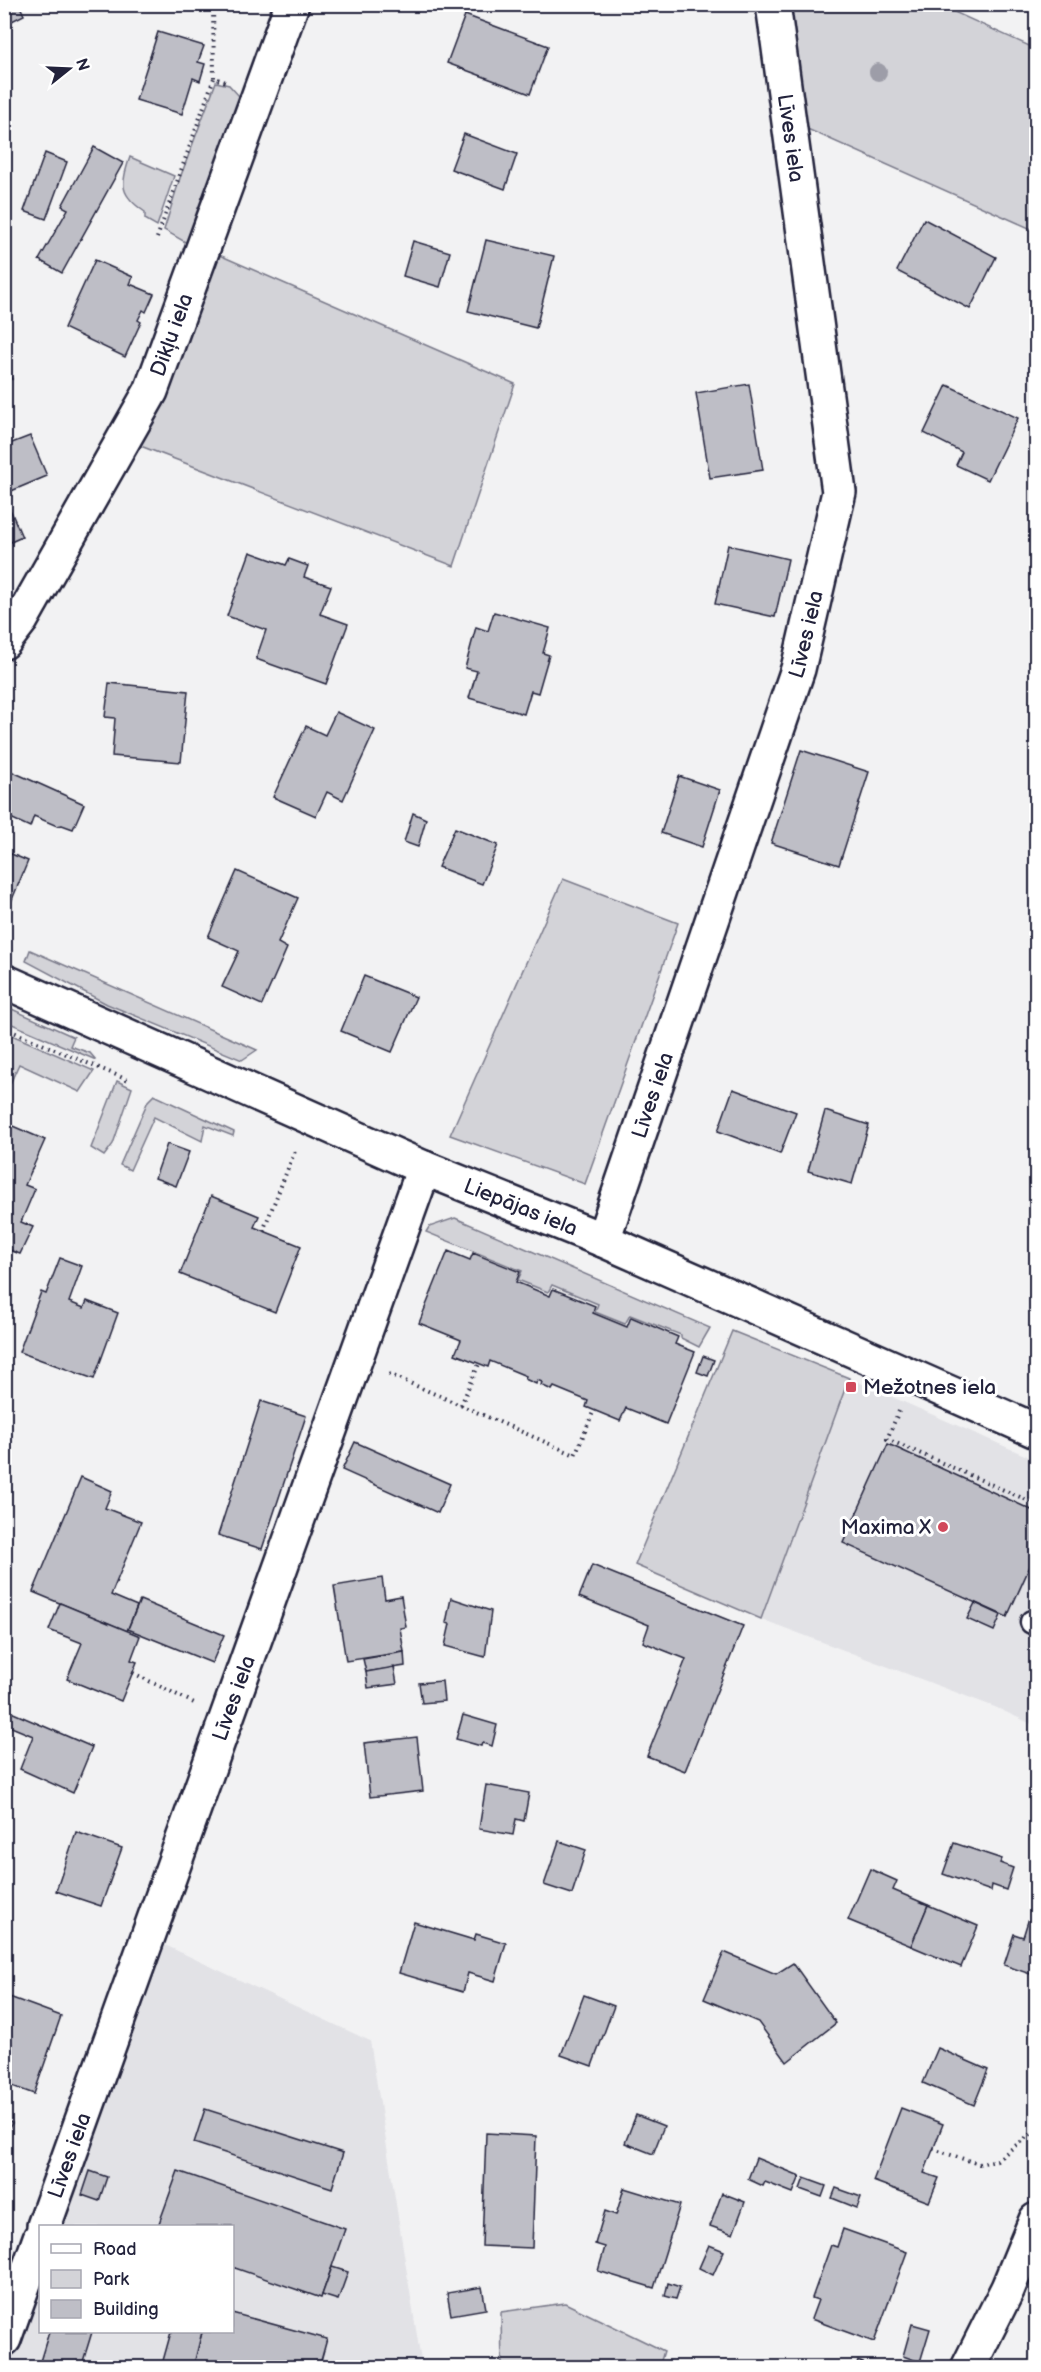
<svg xmlns="http://www.w3.org/2000/svg" width="1041" height="2372" font-family="'Balsamiq Sans',sans-serif">
	<style>
		.built { fill: #e2e2e6 }
		.green { fill: #d3d3d8; stroke: #7a7a8a; stroke-width: 1.5 }
		.building { fill: #bebec6; stroke: #22223b; stroke-width: 1.5 }
		.lines { fill: none; stroke-linecap: round; stroke-linejoin: round }
		.service-casing { stroke: #22223b; stroke-width: 27 }
		.minor-casing { stroke: #22223b; stroke-width: 38 }
		.tertiary-casing { stroke: #22223b; stroke-width: 38 }
		.path { stroke: #22223b; stroke-width: 4; stroke-dasharray: 1.5 4.5; stroke-linecap: butt }
		.service { stroke: #fff; stroke-width: 22 }
		.minor { stroke: #fff; stroke-width: 33 }
		.tertiary { stroke: #fff; stroke-width: 33 }
		.tree { fill: #9d9da8 }
		.poi-dot { fill: #d1495b; stroke: #fff; stroke-width: 2 }
		.labels { text-anchor: middle; stroke-width: 6; stroke-linejoin: round; paint-order: stroke }
		.street-label { font-size: 21px; fill: #22223b; stroke: #fff }
		.poi-label { font-size: 21px; fill: #22223b; stroke: #fff; text-anchor: start }
	</style>
	<rect width="100%" height="100%" fill="#f2f2f3"/>
	<filter id="ink" filterUnits="userSpaceOnUse"><feTurbulence type="fractalNoise" baseFrequency=".0167" numOctaves="2"/><feDisplacementMap in="SourceGraphic" scale="12" xChannelSelector="R" yChannelSelector="G"/><feConvolveMatrix kernelMatrix="1 2 1 2 8 2 1 2 1" color-interpolation-filters="sRGB"/></filter>
	<g filter="url(#ink)">
		<g class="built">
			<path d="M 849,1378 L 1036,1460 L 1036,1726 L 995,1707 L 761,1619 Z"/>
			<path d="M 165,1945 L 370,2041 L 422,2367 L 7,2368 L 40,2279 L 40,2332 L 232,2332 L 232,2226 L 60,2226 Z"/>
		</g>
		<g class="green">
			<path d="M 789,5 L 939,5 L 1036,49 L 1036,231 L 805,128 Z"/>
			<path d="M 216,82 L 229,85 L 240,97 L 241,102 L 189,240 L 185,242 L 164,230 L 180,178 Z"/>
			<path d="M 130,157 L 174,176 L 157,226 L 145,219 L 145,212 C 120,195 120,185 130,157 Z"/>
			<path d="M 217,254 L 515,384 L 454,566 L 138,445 L 158,412 Z"/>
			<path d="M 563,879 L 678,923 L 585,1184 L 450,1135 Z"/>
			<path d="M 30,950 L 257,1050 L 242,1060 L 107,1004 L 26,961 Z"/>
			<path d="M 5,1006 L 74,1037 L 70,1046 L 90,1053 L 96,1060 L 5,1021 Z"/>
			<path d="M 5,1032 L 94,1071 L 80,1092 L 19,1064 L 5,1095 Z"/>
			<path d="M 117,1081 L 132,1088 L 113,1144 L 104,1156 L 91,1148 Z"/>
			<path d="M 154,1095 L 234,1132 L 233,1136 L 205,1125 L 202,1141 L 154,1117 L 130,1170 L 120,1165 L 148,1101 Z"/>
			<path d="M 455,1218 L 710,1328 L 699,1347 L 681,1338 L 681,1335 L 630,1315 L 625,1324 L 595,1312 L 598,1304 L 552,1285 L 548,1292 L 518,1280 L 522,1271 L 426,1232 L 429,1227 Z"/>
			<path d="M 732,1331 L 849,1378 L 761,1619 L 635,1565 Z"/>
			<path d="M 565,2303 L 664,2351 L 659,2367 L 502,2367 L 501,2312 Z"/>
		</g>
		<g class="building">
			<path d="M 19,4 L 24,15 L 4,25 L 4,5 Z"/>
			<path d="M 465,15 L 548,46 L 530,94 L 447,63 Z"/>
			<path d="M 158,32 L 204,46 L 198,62 L 205,64 L 200,81 L 193,78 L 182,114 L 136,100 Z"/>
			<path d="M 464,134 L 517,154 L 505,189 L 451,169 Z"/>
			<path d="M 94,147 L 123,163 L 62,273 L 39,260 L 68,209 L 62,206 Z"/>
			<path d="M 45,153 L 67,162 L 46,219 L 24,211 Z"/>
			<path d="M 924,219 L 996,257 L 970,309 L 897,271 Z"/>
			<path d="M 486,240 L 554,256 L 536,328 L 468,311 Z"/>
			<path d="M 413,241 L 450,252 L 440,287 L 403,276 Z"/>
			<path d="M 95,260 L 133,277 L 130,284 L 154,294 L 146,312 L 143,310 L 138,320 L 141,322 L 125,357 L 64,328 Z"/>
			<path d="M 4,362 L 12,379 L 4,382 Z"/>
			<path d="M 749,384 L 763,470 L 710,478 L 696,393 Z"/>
			<path d="M 947,385 L 1018,418 L 988,480 L 956,465 L 962,452 L 924,433 Z"/>
			<path d="M 30,436 L 47,476 L 4,494 L 4,446 Z"/>
			<path d="M 4,495 L 22,537 L 4,545 Z"/>
			<path d="M 728,545 L 788,559 L 775,617 L 715,604 Z"/>
			<path d="M 250,552 L 286,565 L 289,559 L 308,566 L 304,577 L 331,586 L 320,614 L 348,624 L 326,684 L 256,659 L 266,630 L 227,616 Z"/>
			<path d="M 494,612 L 550,628 L 543,653 L 549,655 L 538,693 L 531,691 L 524,714 L 469,698 L 477,671 L 465,668 L 476,627 L 488,631 Z"/>
			<path d="M 109,683 L 188,691 L 181,762 L 112,756 L 115,718 L 105,717 Z"/>
			<path d="M 336,712 L 375,730 L 343,800 L 327,792 L 316,816 L 273,797 L 306,726 L 325,735 Z"/>
			<path d="M 801,750 L 869,772 L 839,865 L 771,843 Z"/>
			<path d="M 4,768 L 84,804 L 73,829 L 62,825 L 57,826 L 34,816 L 30,827 L 4,815 Z"/>
			<path d="M 679,776 L 720,790 L 702,847 L 661,833 Z"/>
			<path d="M 413,813 L 426,819 L 418,847 L 404,842 Z"/>
			<path d="M 455,828 L 498,845 L 482,884 L 438,867 Z"/>
			<path d="M 4,851 L 28,861 L 4,919 Z"/>
			<path d="M 237,871 L 298,898 L 278,943 L 287,948 L 262,1005 L 222,987 L 239,951 L 208,937 Z"/>
			<path d="M 364,976 L 416,997 L 392,1052 L 341,1031 Z"/>
			<path d="M 733,1089 L 796,1112 L 780,1154 L 718,1131 Z"/>
			<path d="M 825,1111 L 869,1125 L 852,1184 L 808,1171 Z"/>
			<path d="M 8,1124 L 45,1140 L 25,1185 L 35,1189 L 21,1222 L 33,1227 L 20,1254 L 4,1248 L 4,1133 Z"/>
			<path d="M 167,1144 L 189,1152 L 176,1186 L 155,1178 Z"/>
			<path d="M 211,1196 L 259,1216 L 254,1227 L 301,1246 L 275,1312 L 180,1274 Z"/>
			<path d="M 448,1251 L 470,1260 L 473,1253 L 520,1272 L 516,1282 L 550,1296 L 553,1289 L 595,1306 L 593,1313 L 627,1327 L 631,1317 L 678,1337 L 675,1344 L 695,1352 L 666,1424 L 626,1408 L 620,1421 L 586,1407 L 588,1401 L 554,1387 L 552,1390 L 541,1385 L 542,1382 L 537,1380 L 536,1384 L 525,1379 L 526,1376 L 490,1361 L 488,1367 L 455,1354 L 461,1340 L 419,1323 Z"/>
			<path d="M 60,1258 L 82,1266 L 69,1302 L 84,1308 L 87,1301 L 118,1313 L 94,1379 L 19,1352 L 41,1292 L 46,1294 Z"/>
			<path d="M 703,1356 L 714,1360 L 708,1376 L 697,1372 Z"/>
			<path d="M 261,1401 L 306,1416 L 262,1549 L 218,1535 Z"/>
			<path d="M 355,1442 L 450,1484 L 438,1513 L 342,1470 Z"/>
			<path d="M 888,1444 L 1036,1512 L 1036,1553 L 1007,1617 L 843,1543 Z"/>
			<path d="M 81,1477 L 112,1491 L 105,1508 L 141,1522 L 111,1595 L 137,1606 L 127,1631 L 33,1592 Z"/>
			<path d="M 592,1565 L 743,1626 L 685,1771 L 647,1756 L 686,1659 L 643,1642 L 649,1625 L 579,1597 Z"/>
			<path d="M 382,1578 L 385,1599 L 401,1596 L 406,1627 L 400,1628 L 404,1652 L 346,1661 L 334,1586 Z"/>
			<path d="M 451,1598 L 491,1611 L 485,1657 L 445,1646 L 450,1624 L 446,1623 Z"/>
			<path d="M 140,1600 L 224,1635 L 212,1663 L 128,1629 Z"/>
			<path d="M 60,1603 L 140,1636 L 131,1660 L 137,1662 L 121,1701 L 67,1679 L 82,1643 L 49,1630 Z"/>
			<path d="M 975,1603 L 1001,1615 L 994,1631 L 967,1619 Z"/>
			<path d="M 404,1652 L 405,1666 L 366,1672 L 363,1659 Z"/>
			<path d="M 394,1667 L 397,1684 L 368,1688 L 366,1672 Z"/>
			<path d="M 442,1681 L 444,1701 L 422,1703 L 419,1683 Z"/>
			<path d="M 4,1709 L 92,1747 L 73,1793 L 20,1769 L 33,1736 L 4,1724 Z"/>
			<path d="M 463,1715 L 497,1725 L 492,1746 L 482,1743 L 481,1746 L 456,1739 Z"/>
			<path d="M 417,1737 L 423,1791 L 370,1797 L 364,1743 Z"/>
			<path d="M 486,1785 L 529,1793 L 524,1821 L 516,1819 L 513,1835 L 479,1829 Z"/>
			<path d="M 76,1832 L 122,1848 L 101,1906 L 56,1891 Z"/>
			<path d="M 559,1841 L 586,1850 L 572,1894 L 544,1885 Z"/>
			<path d="M 954,1843 L 1002,1859 L 1000,1863 L 1013,1868 L 1006,1890 L 992,1885 L 991,1891 L 943,1874 Z"/>
			<path d="M 870,1869 L 897,1881 L 893,1890 L 928,1905 L 911,1946 L 848,1920 Z"/>
			<path d="M 928,1905 L 978,1926 L 961,1967 L 911,1946 Z"/>
			<path d="M 1029,1918 L 1036,1920 L 1036,1976 L 1004,1965 L 1014,1934 L 1023,1937 Z"/>
			<path d="M 414,1922 L 474,1940 L 476,1934 L 506,1943 L 495,1981 L 468,1973 L 463,1992 L 399,1973 Z"/>
			<path d="M 724,1952 L 776,1974 L 793,1963 L 836,2023 L 787,2062 L 758,2022 L 704,1999 Z"/>
			<path d="M 4,1995 L 61,2016 L 34,2094 L 4,2083 Z"/>
			<path d="M 584,1995 L 614,2006 L 592,2066 L 561,2055 Z"/>
			<path d="M 938,2048 L 988,2070 L 974,2105 L 923,2083 Z"/>
			<path d="M 901,2108 L 943,2124 L 924,2173 L 939,2178 L 929,2202 L 873,2181 Z"/>
			<path d="M 205,2109 L 343,2153 L 332,2188 L 194,2143 Z"/>
			<path d="M 636,2115 L 664,2126 L 653,2154 L 625,2143 Z"/>
			<path d="M 4,2119 L 12,2123 L 4,2137 Z"/>
			<path d="M 486,2133 L 536,2136 L 532,2248 L 482,2246 Z"/>
			<path d="M 756,2158 L 800,2176 L 793,2193 L 765,2182 L 763,2186 L 748,2179 Z"/>
			<path d="M 90,2171 L 107,2177 L 99,2201 L 82,2195 Z"/>
			<path d="M 178,2171 L 345,2229 L 321,2298 L 232,2267 L 232,2226 L 158,2226 Z"/>
			<path d="M 804,2178 L 826,2186 L 822,2197 L 800,2189 Z"/>
			<path d="M 624,2188 L 680,2205 L 654,2288 L 598,2271 L 605,2247 L 595,2244 L 605,2211 L 616,2215 Z"/>
			<path d="M 836,2188 L 861,2197 L 857,2208 L 832,2198 Z"/>
			<path d="M 722,2193 L 745,2202 L 733,2234 L 710,2226 Z"/>
			<path d="M 843,2229 L 907,2252 L 874,2342 L 811,2319 L 818,2300 L 812,2298 L 831,2245 L 837,2247 Z"/>
			<path d="M 709,2245 L 724,2251 L 713,2275 L 699,2268 Z"/>
			<path d="M 332,2267 L 348,2272 L 338,2300 L 322,2295 Z"/>
			<path d="M 668,2283 L 680,2287 L 676,2299 L 665,2296 Z"/>
			<path d="M 482,2287 L 486,2309 L 451,2315 L 447,2293 Z"/>
			<path d="M 232,2313 L 327,2339 L 319,2368 L 193,2368 L 202,2332 L 232,2332 Z"/>
			<path d="M 912,2324 L 930,2329 L 920,2362 L 903,2356 Z"/>
			<path d="M 49,2332 L 92,2332 L 81,2368 L 38,2368 Z"/>
			<path d="M 171,2332 L 202,2332 L 193,2368 L 161,2368 Z"/>
			<path d="M 858,2361 L 876,2368 L 856,2368 Z"/>
		</g>
		<g class="lines">
			<g class="service-casing">
				<path id="service" d="M 1032,1622 L 1036,1624"/>
			</g>
			<g class="minor-casing">
				<g id="minor">
					<path id="s1" d="M 4,642 L 21,620 L 151,391 L 292,4"/>
					<path id="s2" d="M 603,1240 L 798,669 L 839,492 L 773,4"/>
					<path id="s3" d="M 44,2226 L 424,1168"/>
					<path d="M 4,2339 L 40,2238"/>
					<path d="M 968,2368 L 1008,2288 L 1036,2220"/>
				</g>
			</g>
			<g class="tertiary-casing">
				<g id="tertiary">
					<path id="s4" d="M 4,981 L 424,1168 L 603,1240 L 1036,1431"/>
				</g>
			</g>
			<g class="path">
				<path d="M 213,4 L 214,78 L 226,82"/>
				<path d="M 157,238 L 214,78"/>
				<path d="M 4,1028 L 128,1080"/>
				<path d="M 263,1231 L 295,1151"/>
				<path d="M 389,1374 L 575,1455 L 594,1410"/>
				<path d="M 461,1405 L 479,1364"/>
				<path d="M 899,1411 L 887,1439 L 1036,1504"/>
				<path d="M 133,1673 L 194,1703"/>
				<path d="M 933,2149 L 979,2164 L 997,2160 L 1036,2130"/>
			</g>
			<use href="#service" class="service"/>
			<use href="#minor" class="minor"/>
			<use href="#tertiary" class="tertiary"/>
		</g>
		<circle class="tree" cx="878" cy="72" r="9"/>
	</g>
	<g class="poi-dot">
		<rect x="845" y="1381" width="12" height="12" rx="3"/>
		<circle cx="943" cy="1527" r="6"/>
	</g>
	<g class="labels">
		<g class="street-label">
			<text transform="translate(791 138) rotate(82)" y="7">Līves iela</text>
			<text dy="7" stroke="none"><textPath href="#s1" startOffset="351">Dikļu iela</textPath></text>
			<text dy="7" stroke="none"><textPath href="#s2" startOffset="639">Līves iela</textPath></text>
			<text dy="7" stroke="none"><textPath href="#s2" startOffset="153">Līves iela</textPath></text>
			<text dy="7" stroke="none"><textPath href="#s4" startOffset="564">Liepājas iela</textPath></text>
			<text dy="7" stroke="none"><textPath href="#s3" startOffset="561">Līves iela</textPath></text>
			<text dy="7" stroke="none"><textPath href="#s3" startOffset="75">Līves iela</textPath></text>
		</g>
		<g class="poi-label">
			<text x="863" y="1394">Mežotnes iela</text>
			<text x="931" y="1534" text-anchor="end">Maxima X</text>
		</g>
	</g>
	<rect width="1041" height="2372" fill="none" stroke="#fff" stroke-width="24"/>
	<rect x="12" y="12" width="1017" height="2348" fill="none" stroke="#22223b" stroke-width="2" filter="url(#ink)"/>
	<rect x="39" y="2225" width="195" height="108" fill="#ffffff" stroke="#a7a7b1" stroke-width="1.5"/>
	<rect x="51" y="2244" width="30" height="9" fill="#ffffff" stroke="#a7a7b1" stroke-width="1.5"/>
	<text x="93" y="2255" font-size="18" fill="#22223b">Road</text>
	<rect x="51" y="2270" width="30" height="18" fill="#d3d3d8" stroke="#a7a7b1" stroke-width="1.5"/>
	<text x="93" y="2285" font-size="18" fill="#22223b">Park</text>
	<rect x="51" y="2300" width="30" height="18" fill="#bebec6" stroke="#a7a7b1" stroke-width="1.5"/>
	<text x="93" y="2315" font-size="18" fill="#22223b">Building</text>
	<g transform="translate(69 69) rotate(72)" stroke="#ffffff" stroke-width="4.5" paint-order="stroke">
	<path d="M0-4.5L10 22L0 15L-10 22Z" fill="#22223b"/>
	<text y="-9" font-size="16" font-weight="bold" text-anchor="middle" fill="#22223b">N</text>
	</g>
</svg>
